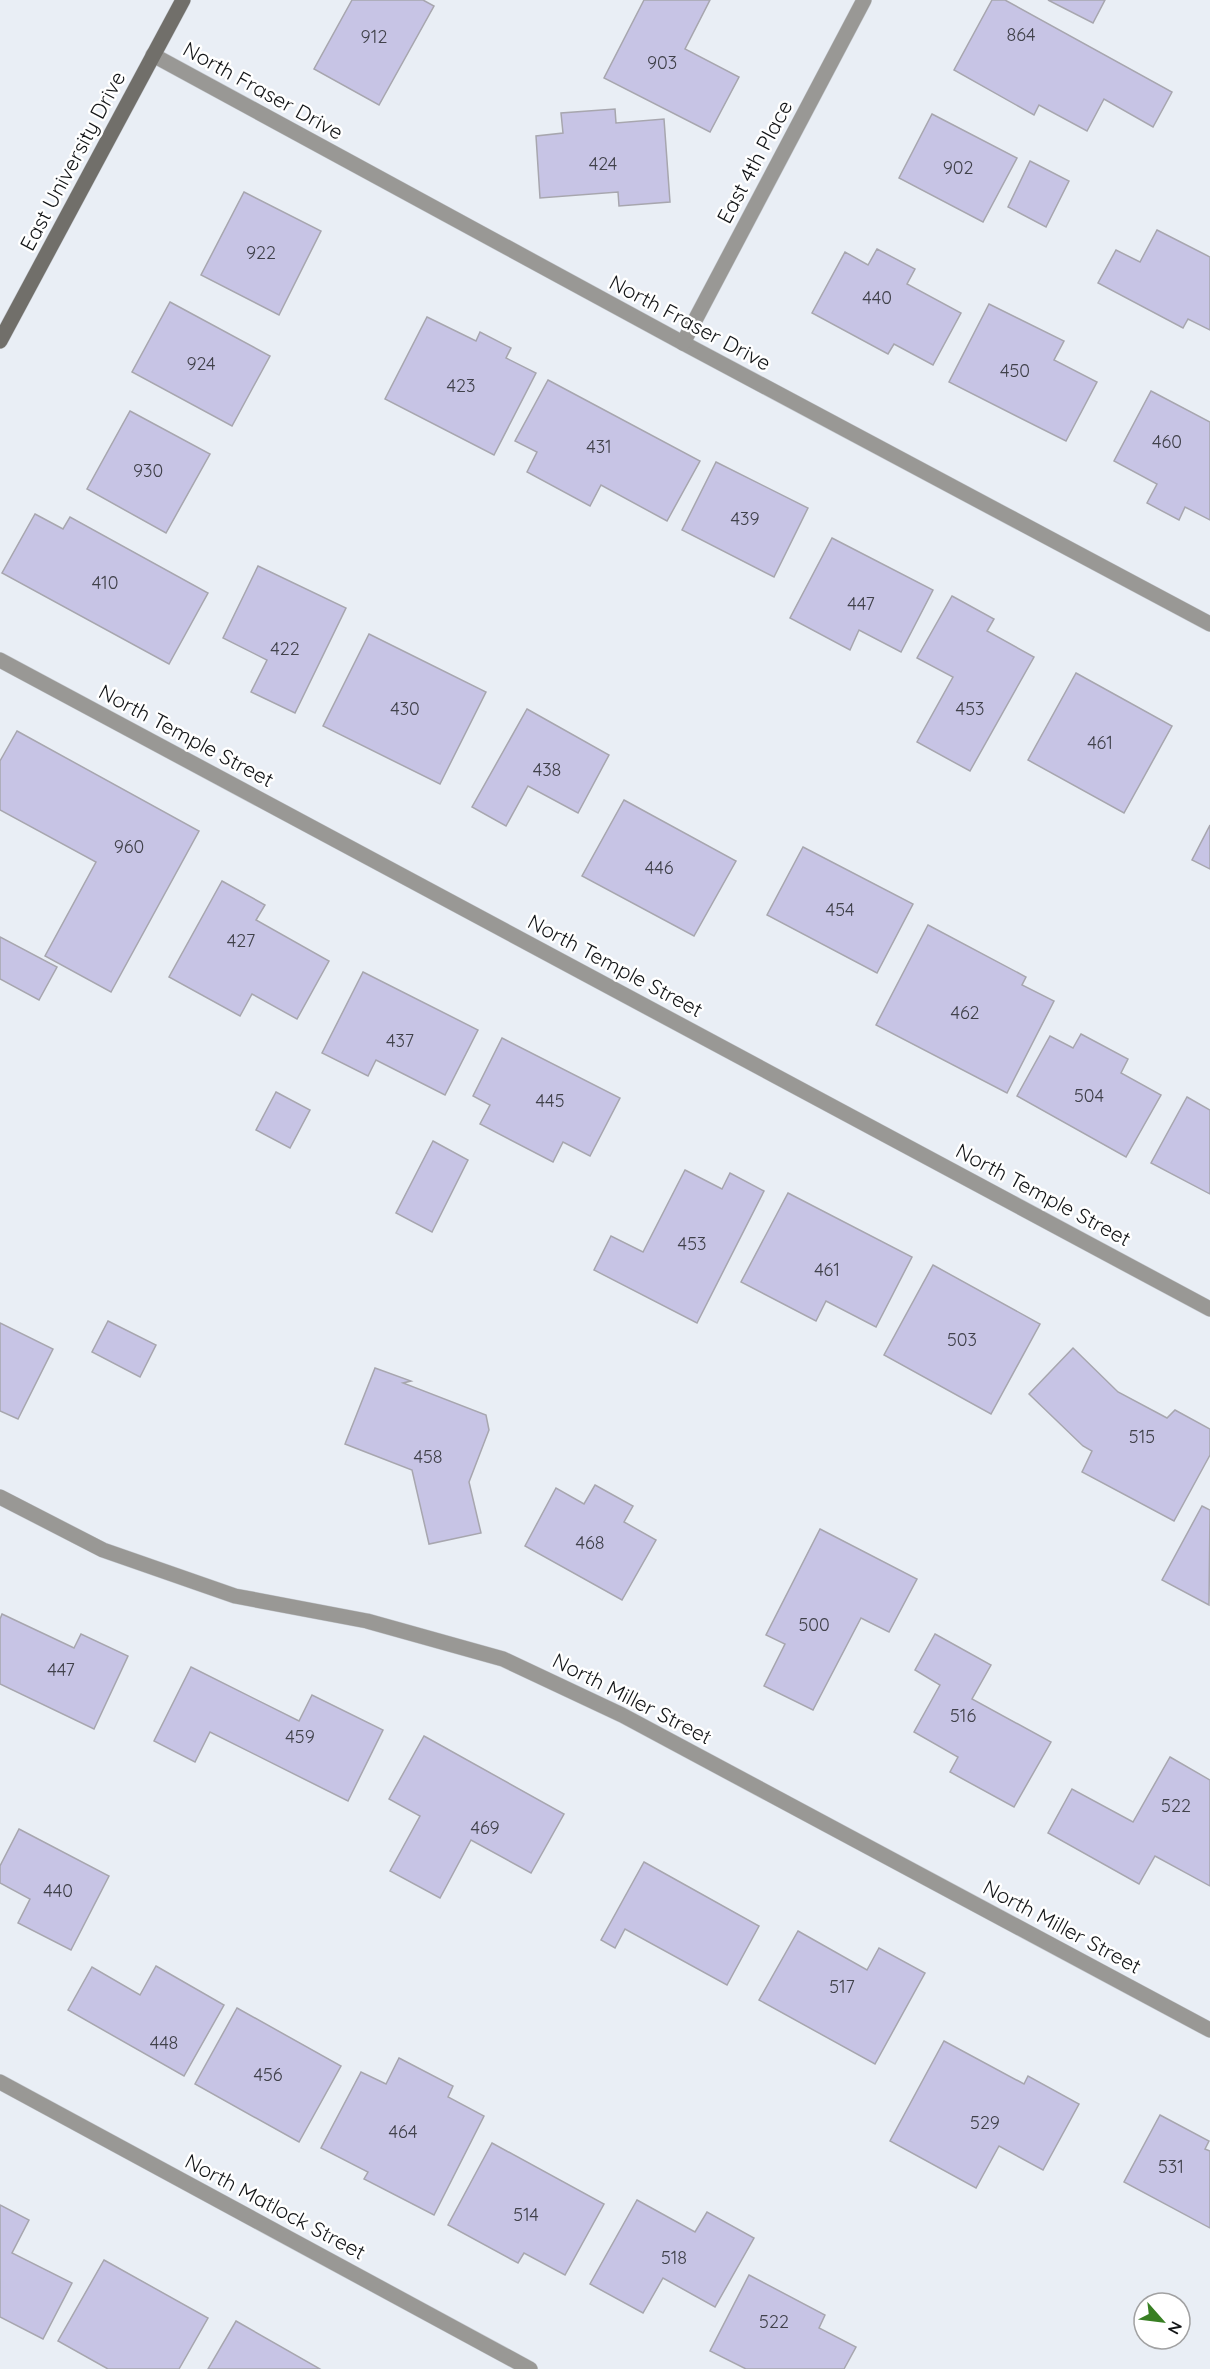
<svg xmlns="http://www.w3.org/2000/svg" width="1210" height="2369" font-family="Quicksand,sans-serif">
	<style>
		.building { fill: #c7c4e5; stroke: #a7a6ae; stroke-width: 1.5 }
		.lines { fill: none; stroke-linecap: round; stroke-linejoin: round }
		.street-casing { stroke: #c7cbd1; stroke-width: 16 }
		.secondary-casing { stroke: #c7cbd1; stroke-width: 16 }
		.street { stroke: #999895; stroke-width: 15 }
		.secondary { stroke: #716f6a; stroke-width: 15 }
		.labels { text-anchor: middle; stroke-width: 5; stroke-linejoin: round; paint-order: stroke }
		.number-label { font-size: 18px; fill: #40414a }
		.street-label { font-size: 21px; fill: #131517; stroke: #fff }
	</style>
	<rect width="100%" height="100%" fill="#e9eef5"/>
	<g class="building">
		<path d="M 352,0 L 423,0 L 434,6 L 379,105 L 314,69 Z"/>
		<path d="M 644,0 L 710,0 L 685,49 L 739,77 L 710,132 L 604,78 Z"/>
		<path d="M 992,0 L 1005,0 L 1172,92 L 1153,127 L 1104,99 L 1087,131 L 1039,105 L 1034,115 L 954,70 Z"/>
		<path d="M 1048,0 L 1105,0 L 1093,23 Z"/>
		<path d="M 615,109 L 616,123 L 664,119 L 670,202 L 619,206 L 618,192 L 540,198 L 536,136 L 563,133 L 561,113 Z"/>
		<path d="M 932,114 L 1017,158 L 983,222 L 899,178 Z"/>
		<path d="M 1030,161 L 1069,181 L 1046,227 L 1008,207 Z"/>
		<path d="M 244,192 L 321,231 L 279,315 L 201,275 Z"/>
		<path d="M 1157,230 L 1210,257 L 1210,330 L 1188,319 L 1183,328 L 1098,283 L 1116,250 L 1140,262 Z"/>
		<path d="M 877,249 L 915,269 L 907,284 L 961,313 L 933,365 L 894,344 L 888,354 L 812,313 L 845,252 L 868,265 Z"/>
		<path d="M 170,302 L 270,356 L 232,426 L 132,372 Z"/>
		<path d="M 989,304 L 1064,341 L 1054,360 L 1097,382 L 1066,441 L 949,382 Z"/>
		<path d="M 427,317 L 476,341 L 480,332 L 511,348 L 506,358 L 536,373 L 494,455 L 385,399 Z"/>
		<path d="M 548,380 L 700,461 L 667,521 L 601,485 L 590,506 L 527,472 L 537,452 L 515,441 Z"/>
		<path d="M 1151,391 L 1210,422 L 1210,520 L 1185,507 L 1179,520 L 1147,503 L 1157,484 L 1114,461 Z"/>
		<path d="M 130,411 L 210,454 L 166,533 L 87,489 Z"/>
		<path d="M 716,462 L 808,508 L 774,577 L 682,530 Z"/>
		<path d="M 35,514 L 63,529 L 70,517 L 208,593 L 169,664 L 2,573 Z"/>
		<path d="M 832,538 L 933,590 L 901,652 L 859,630 L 850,650 L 790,618 Z"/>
		<path d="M 258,566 L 346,608 L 295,713 L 251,692 L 267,660 L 223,638 Z"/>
		<path d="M 952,596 L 994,619 L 987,631 L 1034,657 L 970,771 L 917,742 L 953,677 L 917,658 Z"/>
		<path d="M 369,634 L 486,692 L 440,784 L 323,726 Z"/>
		<path d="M 1076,673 L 1172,726 L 1124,813 L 1028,760 Z"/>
		<path d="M 527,709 L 609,755 L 578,813 L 528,786 L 506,826 L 472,807 Z"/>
		<path d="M 17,731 L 199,831 L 111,992 L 45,956 L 96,862 L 0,810 L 0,761 Z"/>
		<path d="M 624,800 L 736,861 L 694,936 L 582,876 Z"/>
		<path d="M 1210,825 L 1210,869 L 1192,860 Z"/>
		<path d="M 803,847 L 913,904 L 877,973 L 767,915 Z"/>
		<path d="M 222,881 L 265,905 L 256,920 L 329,961 L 297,1019 L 252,994 L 240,1016 L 169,977 Z"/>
		<path d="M 928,925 L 1026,977 L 1022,985 L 1054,1001 L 1007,1093 L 876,1025 Z"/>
		<path d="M 0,937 L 57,967 L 39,1000 L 0,979 Z"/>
		<path d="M 363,972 L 478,1030 L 445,1095 L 376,1060 L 368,1076 L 322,1053 Z"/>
		<path d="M 1081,1034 L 1128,1059 L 1121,1073 L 1161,1095 L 1126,1157 L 1017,1096 L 1050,1036 L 1073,1048 Z"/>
		<path d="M 502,1038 L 620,1098 L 590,1156 L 563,1142 L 553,1162 L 480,1124 L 490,1105 L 473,1096 Z"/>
		<path d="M 276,1092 L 310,1110 L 290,1148 L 256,1130 Z"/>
		<path d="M 1187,1097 L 1210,1110 L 1210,1194 L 1151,1163 Z"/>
		<path d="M 433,1141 L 468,1160 L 432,1232 L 396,1213 Z"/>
		<path d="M 685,1170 L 722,1189 L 730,1173 L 764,1191 L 697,1323 L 594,1270 L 611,1236 L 643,1252 Z"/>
		<path d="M 788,1193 L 912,1257 L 876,1327 L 826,1301 L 816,1321 L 741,1282 Z"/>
		<path d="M 933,1265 L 1040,1324 L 991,1414 L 884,1355 Z"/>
		<path d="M 108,1321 L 156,1345 L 140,1377 L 92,1352 Z"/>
		<path d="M 0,1323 L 53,1349 L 18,1419 L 0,1411 Z"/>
		<path d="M 1073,1348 L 1118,1392 L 1167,1418 L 1175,1410 L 1210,1429 L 1210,1455 L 1174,1521 L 1082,1472 L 1092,1451 L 1083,1446 L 1029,1394 Z"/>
		<path d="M 375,1368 L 411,1381 L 403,1383 L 486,1415 L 489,1430 L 469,1482 L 481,1533 L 429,1544 L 412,1470 L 345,1444 Z"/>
		<path d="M 595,1485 L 633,1506 L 624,1522 L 656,1540 L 622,1600 L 525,1546 L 556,1488 L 584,1504 Z"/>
		<path d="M 1202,1506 L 1210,1510 L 1209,1605 L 1162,1580 Z"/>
		<path d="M 820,1529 L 917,1579 L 889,1632 L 861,1618 L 813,1710 L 764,1686 L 785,1644 L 766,1635 Z"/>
		<path d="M 2,1614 L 74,1648 L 81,1634 L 128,1656 L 94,1729 L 0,1684 L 0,1619 Z"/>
		<path d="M 935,1634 L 991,1665 L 972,1699 L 1051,1742 L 1014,1807 L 950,1772 L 958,1757 L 914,1732 L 940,1685 L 915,1670 Z"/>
		<path d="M 191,1667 L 299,1721 L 312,1695 L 383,1730 L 348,1801 L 210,1732 L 195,1762 L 154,1741 Z"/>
		<path d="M 424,1736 L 564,1814 L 531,1873 L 471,1840 L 440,1898 L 390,1871 L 420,1816 L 389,1799 Z"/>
		<path d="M 1170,1757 L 1210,1780 L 1210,1886 L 1155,1856 L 1139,1884 L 1048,1833 L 1072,1789 L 1133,1822 Z"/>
		<path d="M 19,1829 L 109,1876 L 71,1950 L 18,1923 L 30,1899 L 0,1883 L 0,1866 Z"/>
		<path d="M 644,1862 L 759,1926 L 727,1985 L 625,1929 L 615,1948 L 601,1940 Z"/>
		<path d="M 798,1931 L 867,1970 L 879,1948 L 925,1973 L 875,2064 L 759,2000 Z"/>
		<path d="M 156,1966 L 224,2005 L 184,2076 L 68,2010 L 92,1967 L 140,1995 Z"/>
		<path d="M 237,2008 L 341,2066 L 299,2142 L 195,2084 Z"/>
		<path d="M 944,2041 L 1024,2084 L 1028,2076 L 1079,2104 L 1043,2170 L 999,2146 L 976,2188 L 890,2141 Z"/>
		<path d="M 399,2058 L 453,2086 L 448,2097 L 484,2116 L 434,2215 L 364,2179 L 368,2172 L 321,2148 L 361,2072 L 386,2084 Z"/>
		<path d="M 1160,2115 L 1209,2141 L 1205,2149 L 1210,2151 L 1210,2228 L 1124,2182 Z"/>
		<path d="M 492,2143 L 604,2204 L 565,2275 L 524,2253 L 518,2263 L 448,2225 Z"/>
		<path d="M 637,2200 L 695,2232 L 707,2212 L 754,2238 L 715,2307 L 663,2278 L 643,2313 L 590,2284 Z"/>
		<path d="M 0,2205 L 29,2220 L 12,2253 L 72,2283 L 43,2339 L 0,2317 Z"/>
		<path d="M 104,2260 L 208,2318 L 179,2369 L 108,2369 L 58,2341 Z"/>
		<path d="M 749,2275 L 825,2315 L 819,2328 L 856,2347 L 844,2369 L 746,2369 L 710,2351 Z"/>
		<path d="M 236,2321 L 320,2369 L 208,2369 Z"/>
	</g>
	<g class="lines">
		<g class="street-casing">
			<g id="street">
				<path d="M 153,55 L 683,343 L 1210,624"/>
				<path d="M 683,343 L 864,0"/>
				<path d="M 0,660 L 1210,1309"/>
				<path d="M 0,1497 L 103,1550 L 235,1596 L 367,1621 L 503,1659 L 622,1715 L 1210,2030"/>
				<path d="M 0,2082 L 530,2369"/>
			</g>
		</g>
		<g class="secondary-casing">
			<path id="secondary" d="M 0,341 L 183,0"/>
		</g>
		<use href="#street" class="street"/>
		<use href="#secondary" class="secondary"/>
	</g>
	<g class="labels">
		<g class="number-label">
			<text x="1021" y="41">864</text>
			<text x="374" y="43">912</text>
			<text x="662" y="69">903</text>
			<text x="603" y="170">424</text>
			<text x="958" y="174">902</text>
			<text x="261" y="259">922</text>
			<text x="877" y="304">440</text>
			<text x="201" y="370">924</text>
			<text x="1015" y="377">450</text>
			<text x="461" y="392">423</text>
			<text x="1167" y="448">460</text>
			<text x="599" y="453">431</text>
			<text x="148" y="477">930</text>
			<text x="745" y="525">439</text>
			<text x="105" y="589">410</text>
			<text x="861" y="610">447</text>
			<text x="285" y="655">422</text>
			<text x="405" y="715">430</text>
			<text x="970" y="715">453</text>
			<text x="1100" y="749">461</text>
			<text x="547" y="776">438</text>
			<text x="129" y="853">960</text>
			<text x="659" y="874">446</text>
			<text x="840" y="916">454</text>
			<text x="241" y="947">427</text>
			<text x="965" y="1019">462</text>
			<text x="400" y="1047">437</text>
			<text x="1089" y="1102">504</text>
			<text x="550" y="1107">445</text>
			<text x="692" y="1250">453</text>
			<text x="827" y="1276">461</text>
			<text x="962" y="1346">503</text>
			<text x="1142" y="1443">515</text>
			<text x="428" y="1463">458</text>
			<text x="590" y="1549">468</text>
			<text x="814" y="1631">500</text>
			<text x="61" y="1676">447</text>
			<text x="963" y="1722">516</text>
			<text x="300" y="1743">459</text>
			<text x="1176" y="1812">522</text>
			<text x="485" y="1834">469</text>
			<text x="58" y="1897">440</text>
			<text x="842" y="1993">517</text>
			<text x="164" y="2049">448</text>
			<text x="268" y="2081">456</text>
			<text x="985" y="2129">529</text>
			<text x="403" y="2138">464</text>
			<text x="1171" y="2173">531</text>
			<text x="526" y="2221">514</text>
			<text x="674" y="2264">518</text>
			<text x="774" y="2328">522</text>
		</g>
		<g class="street-label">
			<text transform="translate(263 91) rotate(29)" y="7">North Fraser Drive</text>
			<text transform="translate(73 161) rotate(-62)" y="7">East University Drive</text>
			<text transform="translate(755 162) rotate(-62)" y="7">East 4th Place</text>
			<text transform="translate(690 323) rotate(28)" y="7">North Fraser Drive</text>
			<text transform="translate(186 736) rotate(28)" y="7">North Temple Street</text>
			<text transform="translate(615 966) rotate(28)" y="7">North Temple Street</text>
			<text transform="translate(1043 1195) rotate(28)" y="7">North Temple Street</text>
			<text transform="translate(632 1699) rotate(27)" y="7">North Miller Street</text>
			<text transform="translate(1062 1927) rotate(28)" y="7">North Miller Street</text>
			<text transform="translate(275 2207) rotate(28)" y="7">North Matlock Street</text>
		</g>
	</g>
	<g transform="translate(1162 2321) rotate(118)"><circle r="28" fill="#ffffff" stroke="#a1a1a2" stroke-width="1.5"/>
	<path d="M0-4.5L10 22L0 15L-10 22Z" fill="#387f23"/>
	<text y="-9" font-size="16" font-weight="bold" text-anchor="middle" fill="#131517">N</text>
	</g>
</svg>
